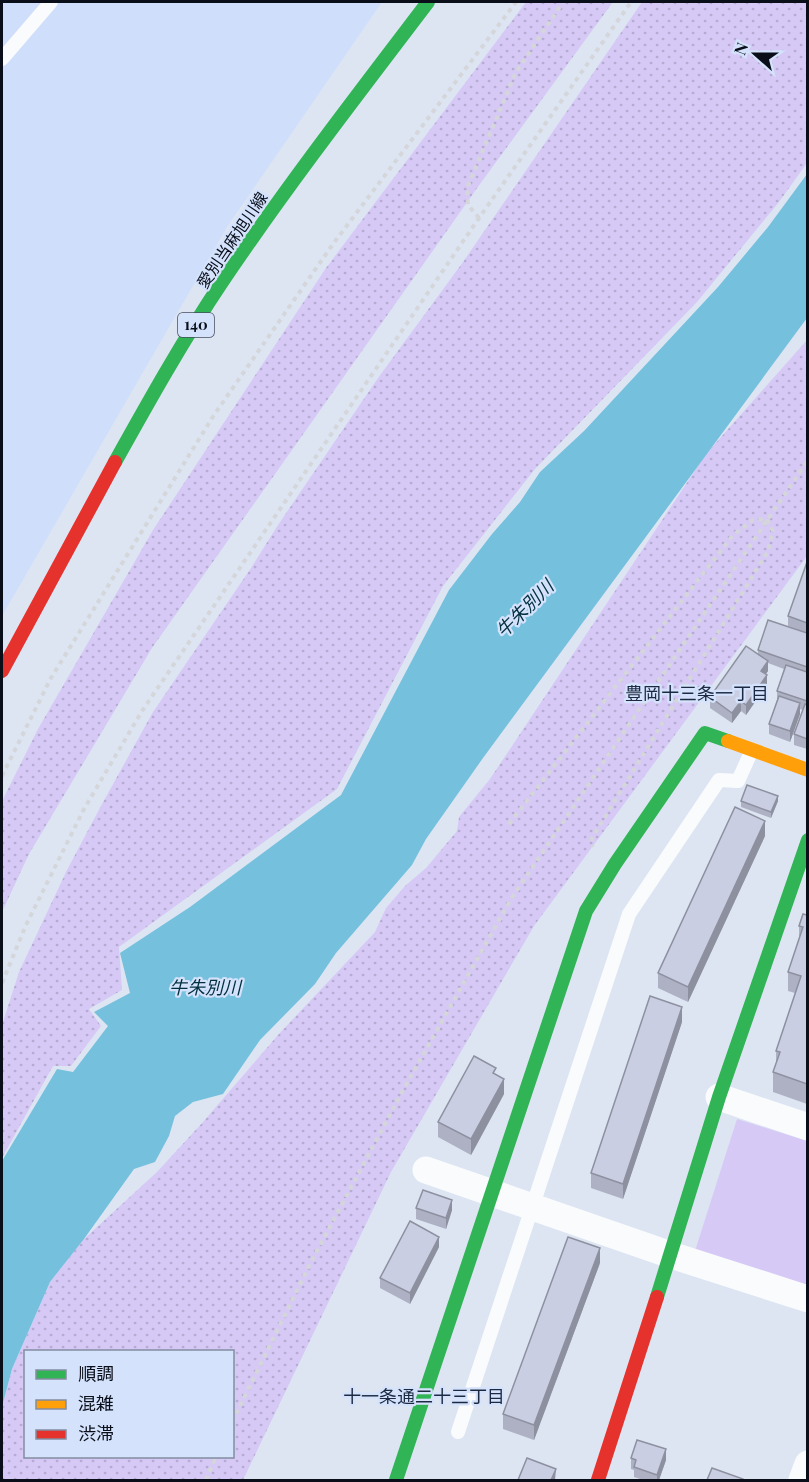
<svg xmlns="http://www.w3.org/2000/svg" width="809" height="1482" font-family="'Playfair Display','Noto Sans JP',serif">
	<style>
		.built { fill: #cfdefa }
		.grass { fill: url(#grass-dots); fill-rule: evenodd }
		.park { fill: #d6c9f6 }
		.water { fill: #75c1dd }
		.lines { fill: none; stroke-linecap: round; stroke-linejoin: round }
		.path { stroke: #d4d6da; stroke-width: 4; stroke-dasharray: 4.5 4.5; stroke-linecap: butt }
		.lane { stroke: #fafbfd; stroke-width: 14 }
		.street { stroke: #fafbfd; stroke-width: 27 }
		.fast { stroke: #30b455; stroke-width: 14 }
		.slow { stroke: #ff9f0a; stroke-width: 14 }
		.jam { stroke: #e5322d; stroke-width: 14 }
		.wall { fill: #aeb1c3 }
		.shaded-wall { fill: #8d909f }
		.building { fill: #cacee3; stroke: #8d909f; stroke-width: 1.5 }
		.labels { text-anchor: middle; stroke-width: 4.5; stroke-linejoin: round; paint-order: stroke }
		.shield { fill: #d4e2fc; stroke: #464e5d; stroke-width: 1.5 }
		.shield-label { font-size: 15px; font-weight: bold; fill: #090e19 }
		.street-label { font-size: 16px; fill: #090e19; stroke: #d4e2fc }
		.water-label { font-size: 18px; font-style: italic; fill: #002f3d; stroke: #d4e2fc }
		.neighbourhood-label { font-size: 18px; fill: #1c2941; stroke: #d4e2fc }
	</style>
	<defs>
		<pattern id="grass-dots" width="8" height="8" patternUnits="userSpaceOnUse" patternTransform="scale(1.5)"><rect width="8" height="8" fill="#d6c9f6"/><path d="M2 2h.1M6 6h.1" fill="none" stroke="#b6abd2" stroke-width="1.8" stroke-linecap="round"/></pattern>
	</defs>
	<rect width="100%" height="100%" fill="#dde5f3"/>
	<path class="built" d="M 2,2 L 382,2 L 227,227 L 2,616 Z"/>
	<g class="grass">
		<path d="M 526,2 L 613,2 L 480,184 L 152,648 L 29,854 L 2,912 L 2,801 L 38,729 L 153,530 L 326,268 Z"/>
		<path d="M 642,2 L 807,2 L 807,163 L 779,202 L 697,302 L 535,469 L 443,586 L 337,789 L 119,947 L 122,990 L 89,1009 L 101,1026 L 71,1066 L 53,1066 L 2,1158 L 2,1025 L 19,972 L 67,870 L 102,804 L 153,712 L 251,568 L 278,525 L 378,378 L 463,262 Z"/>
		<path d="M 807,340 L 807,556 L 534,926 L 391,1172 L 243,1480 L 2,1480 L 2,1407 L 12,1369 L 50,1282 L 84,1239 L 157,1172 L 203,1122 L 278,1035 L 375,932 L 386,908 L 405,886 L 426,868 L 457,831 L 459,817 L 490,779 L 706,454 ZM 26,1352 L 232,1352 L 232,1456 L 26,1456 Z"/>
	</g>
	<path class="park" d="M 737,1119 L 807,1141 L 807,1290 L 694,1254 Z"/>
	<path class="water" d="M 807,174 L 807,318 L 483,758 L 426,839 L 412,865 L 336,953 L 315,984 L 260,1040 L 223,1094 L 193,1102 L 175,1116 L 169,1136 L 155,1162 L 134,1169 L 84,1239 L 50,1282 L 12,1369 L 2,1407 L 2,1161 L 57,1069 L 73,1072 L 108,1026 L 94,1012 L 130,993 L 120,953 L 190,907 L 341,795 L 449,590 L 492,534 L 520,502 L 540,472 L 584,431 L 718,287 L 768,227 Z"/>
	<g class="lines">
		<g class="path">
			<path d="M 479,218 L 468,205 L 467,188 L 516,72 L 563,2"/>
			<path d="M 2,776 L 51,678 L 214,415 L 333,244 L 516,2"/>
			<path d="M 509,824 L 733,535 L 753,520 L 767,519 L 773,531 L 768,551 L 592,838 L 591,844 L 593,847"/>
			<path d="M 2,983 L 26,925 L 84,809 L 142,711 L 479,218 L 631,2"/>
			<path d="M 232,1422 L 310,1264 L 402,1092 L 511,899 L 808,460"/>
			<path d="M 206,1480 L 216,1456"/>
		</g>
		<g class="lane">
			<path d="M 2,59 L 51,2"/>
			<path d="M 458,1432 L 629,914 L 719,780 L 738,781 L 752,750"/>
		</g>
		<g class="street">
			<path d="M 719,1097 L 808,1127"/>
			<path d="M 426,1170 L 671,1255 L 808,1299"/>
			<path d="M 802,1480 L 808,1464"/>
		</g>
		<g class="fast">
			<path d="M 115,462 C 149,401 183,340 222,282 C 287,186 358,94 428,2"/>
			<path d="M 657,1297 L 719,1097 L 808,840"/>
			<path d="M 396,1480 L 586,911 L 615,864 L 705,733 L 728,741"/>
		</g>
		<path class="slow" d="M 728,741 L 808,770"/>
		<g class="jam">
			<path d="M 2,671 L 115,462"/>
			<path d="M 598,1480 L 657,1297"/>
		</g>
	</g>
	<g class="wall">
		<path d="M 807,562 L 807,633 L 788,626 L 788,616 Z"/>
		<path d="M 807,633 L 807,749 L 794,745 L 794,734 L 803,710 L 800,709 L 800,714 L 790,742 L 769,734 L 769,724 L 777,700 L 777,691 L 784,669 L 768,663 L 768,671 L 766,674 L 767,685 L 746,715 L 741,711 L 732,723 L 710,708 L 710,697 L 758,654 L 758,650 Z"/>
		<path d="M 741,801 L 778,801 L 771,818 L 741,807 Z"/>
		<path d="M 765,836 L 688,1002 L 658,988 L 658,973 Z"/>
		<path d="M 807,915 L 807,1104 L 773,1092 L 773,1072 L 776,1065 L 776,1051 L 795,993 L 788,991 L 788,972 L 799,938 L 799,926 Z"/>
		<path d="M 682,1022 L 623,1199 L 591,1188 L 591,1173 Z"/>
		<path d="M 496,1074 L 504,1094 L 471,1155 L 438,1137 L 438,1122 Z"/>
		<path d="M 416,1208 L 452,1210 L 446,1229 L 416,1219 Z"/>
		<path d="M 439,1247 L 410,1304 L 380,1288 L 380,1278 Z"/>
		<path d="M 600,1263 L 534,1440 L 503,1429 L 503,1414 Z"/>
		<path d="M 631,1458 L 666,1460 L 659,1480 L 643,1480 L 634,1477 L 634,1470 L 631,1469 Z"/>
	</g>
	<g class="shaded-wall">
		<path d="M 768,661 L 768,671 L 761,681 L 761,671 Z"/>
		<path d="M 767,675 L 767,685 L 746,715 L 746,705 Z"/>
		<path d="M 741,701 L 741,711 L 732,723 L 732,713 Z"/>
		<path d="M 800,703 L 800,714 L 790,742 L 790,731 Z"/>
		<path d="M 778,796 L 778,801 L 771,818 L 771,812 Z"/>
		<path d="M 765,821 L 765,836 L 688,1002 L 688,987 Z"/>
		<path d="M 682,1007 L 682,1022 L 623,1199 L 623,1184 Z"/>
		<path d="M 504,1079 L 504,1094 L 471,1155 L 471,1139 Z"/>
		<path d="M 452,1200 L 452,1210 L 446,1229 L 446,1218 Z"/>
		<path d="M 439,1237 L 439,1247 L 410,1304 L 410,1293 Z"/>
		<path d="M 600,1248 L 600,1263 L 534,1440 L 534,1425 Z"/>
		<path d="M 666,1449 L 666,1460 L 659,1480 L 657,1480 L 657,1475 Z"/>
		<path d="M 556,1469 L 555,1480 L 551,1480 Z"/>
	</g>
	<g class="building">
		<path d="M 807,562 L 807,623 L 788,616 Z"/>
		<path d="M 768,620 L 807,633 L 807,667 L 758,650 Z"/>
		<path d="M 746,646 L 768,661 L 761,671 L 767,675 L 746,705 L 741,701 L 732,713 L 710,697 Z"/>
		<path d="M 786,665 L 807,672 L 807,701 L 777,691 Z"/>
		<path d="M 779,696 L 800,703 L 790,731 L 769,724 Z"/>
		<path d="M 805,704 L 807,705 L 807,739 L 794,734 Z"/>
		<path d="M 747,785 L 778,796 L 771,812 L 741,801 Z"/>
		<path d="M 735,807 L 765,821 L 688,987 L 658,973 Z"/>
		<path d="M 803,914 L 807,915 L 807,1084 L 773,1072 L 780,1052 L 776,1051 L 801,976 L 788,972 L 803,927 L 799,926 Z"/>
		<path d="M 650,996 L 682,1007 L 623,1184 L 591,1173 Z"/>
		<path d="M 474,1056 L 496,1068 L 493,1073 L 504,1079 L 471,1139 L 438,1122 Z"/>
		<path d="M 423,1190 L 452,1200 L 446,1218 L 416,1208 Z"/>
		<path d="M 410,1221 L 439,1237 L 410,1293 L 380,1278 Z"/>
		<path d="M 568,1237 L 600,1248 L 534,1425 L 503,1414 Z"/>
		<path d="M 637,1440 L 666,1449 L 657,1475 L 634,1467 L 636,1460 L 631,1458 Z"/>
		<path d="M 527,1458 L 556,1469 L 551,1480 L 518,1480 Z"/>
		<path d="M 712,1468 L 743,1479 L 743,1480 L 707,1480 Z"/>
	</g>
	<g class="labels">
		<rect class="shield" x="178" y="313" width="36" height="24" rx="4.5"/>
		<g class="shield-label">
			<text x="196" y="330">140</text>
		</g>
		<g class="street-label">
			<text transform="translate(232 240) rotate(-56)" y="6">愛別当麻旭川線</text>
		</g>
		<g class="water-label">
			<text transform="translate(525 609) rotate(-45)" y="6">牛朱別川</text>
			<text x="205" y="994">牛朱別川</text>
		</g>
		<g class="neighbourhood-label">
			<text x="697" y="700">豊岡十三条一丁目</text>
			<text x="424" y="1403">十一条通二十三丁目</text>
		</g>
	</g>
	<rect width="809" height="1482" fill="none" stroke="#090e19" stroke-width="6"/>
	<rect x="24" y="1350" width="210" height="108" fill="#d4e2fc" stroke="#838da1" stroke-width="1.5"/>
	<rect x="36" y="1370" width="30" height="9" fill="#30b455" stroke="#838da1" stroke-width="1.5"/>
	<text x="78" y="1380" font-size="18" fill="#090e19">順調</text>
	<rect x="36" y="1400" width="30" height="9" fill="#ff9f0a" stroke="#838da1" stroke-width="1.5"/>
	<text x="78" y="1410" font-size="18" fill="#090e19">混雑</text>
	<rect x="36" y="1430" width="30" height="9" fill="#e5322d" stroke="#838da1" stroke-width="1.5"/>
	<text x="78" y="1440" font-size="18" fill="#090e19">渋滞</text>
	<g transform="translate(755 54) rotate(291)" stroke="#d4e2fc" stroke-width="4.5" paint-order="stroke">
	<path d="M0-4.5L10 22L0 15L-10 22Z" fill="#090e19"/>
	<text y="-9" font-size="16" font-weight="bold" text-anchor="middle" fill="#090e19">N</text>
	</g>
</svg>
